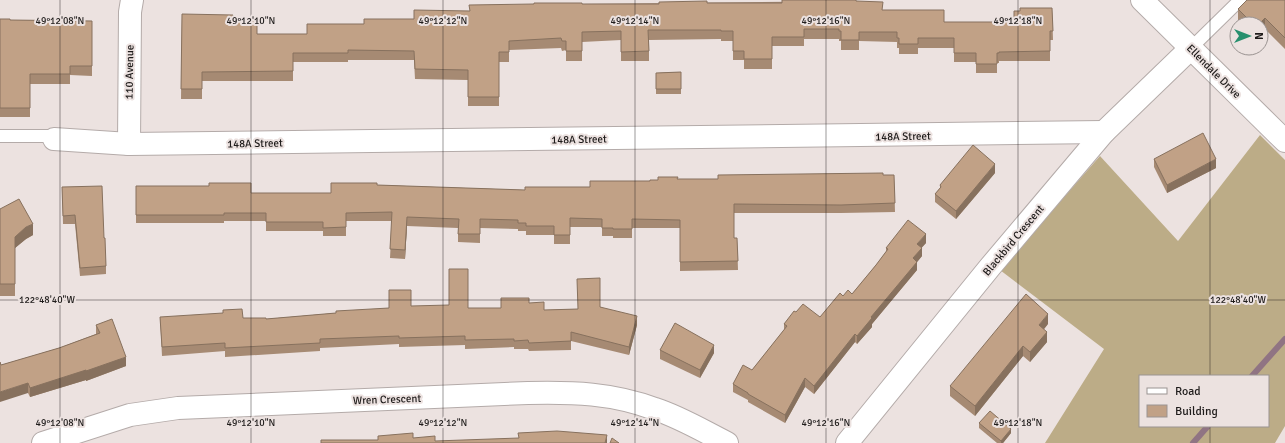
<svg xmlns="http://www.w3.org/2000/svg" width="1285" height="443" font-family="Signika,sans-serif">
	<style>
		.forest { fill: #bcac87; fill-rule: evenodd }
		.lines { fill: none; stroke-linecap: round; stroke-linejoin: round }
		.stream { stroke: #907483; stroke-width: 6 }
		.lane-casing { stroke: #b4aba9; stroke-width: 14 }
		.street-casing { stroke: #b4aba9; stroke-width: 24 }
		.lane { stroke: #fff; stroke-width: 12 }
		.street { stroke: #fff; stroke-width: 22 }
		.wall { fill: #a68a73 }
		.shaded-wall { fill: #87715e }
		.building { fill: #c1a186; stroke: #87715e }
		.ticks { fill: none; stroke: #1f1c1b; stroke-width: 1; stroke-opacity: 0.45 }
		.labels { text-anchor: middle; stroke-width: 4; stroke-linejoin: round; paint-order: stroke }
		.street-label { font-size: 11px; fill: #1f1c1b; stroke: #ece2e0 }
		.ticks-label { font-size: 10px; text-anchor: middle; fill: #1f1c1b; stroke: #ece2e0; stroke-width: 4; stroke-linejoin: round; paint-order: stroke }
	</style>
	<rect width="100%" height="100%" fill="#ece2e0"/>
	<path class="forest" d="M 1260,135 L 1285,160 L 1285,426 L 1275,443 L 1045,443 L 1104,349 L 1000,270 L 1100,156 L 1178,241 ZM 1140,376 L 1268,376 L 1268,426 L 1140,426 Z"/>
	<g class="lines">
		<g class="stream">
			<path d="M 1252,376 L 1285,339"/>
			<path d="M 1193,443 L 1208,426"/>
		</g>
		<g class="lane-casing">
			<g id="lane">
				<path d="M 1191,48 L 1240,0"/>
				<path d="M 0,136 L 48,136 L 54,139"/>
			</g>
		</g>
		<g class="street-casing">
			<g id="street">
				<path d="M 1142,0 L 1285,141"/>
				<path d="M 54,139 L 129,144 L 1104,132"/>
				<path d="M 129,144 L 130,12 L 132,0"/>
				<path d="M 43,443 L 130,415 L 178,408 L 528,393 C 573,392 612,393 655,409 C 680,417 703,431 727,443"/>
				<path d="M 847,443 L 990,267 L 1104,132 L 1191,48"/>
			</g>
		</g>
		<use href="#lane" class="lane"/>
		<use href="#street" class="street"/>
	</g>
	<g class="wall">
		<path d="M 1285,0 L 1285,49 L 1265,29 L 1261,33 L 1261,24 L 1242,24 L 1238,20 L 1238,9 Z"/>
		<path d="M 856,1 L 882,10 L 944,22 L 1014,22 L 1052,8 L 1053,40 L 1050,40 L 1050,61 L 999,61 L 999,63 L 997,63 L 997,73 L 976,73 L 976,62 L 954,62 L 954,48 L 918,48 L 918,54 L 899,54 L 899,48 L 897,48 L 897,42 L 859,41 L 859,50 L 841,50 L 841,41 L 839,41 L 839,39 L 804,39 L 804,46 L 772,46 L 772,69 L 744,69 L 744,60 L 733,60 L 733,41 L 721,41 L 721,39 L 649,40 L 649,61 L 621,61 L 621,40 L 582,42 L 582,61 L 566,61 L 566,50 L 562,51 L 561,48 L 509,50 L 509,62 L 499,62 L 499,106 L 468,106 L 468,80 L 415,79 L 414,60 L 348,60 L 348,62 L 293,62 L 293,81 L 202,81 L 202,99 L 181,99 L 182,14 L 233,21 L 257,34 L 307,34 L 364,24 L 414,19 L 469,11 L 582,4 Z"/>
		<path d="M 0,19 L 10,20 L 92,21 L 92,76 L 70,75 L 70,84 L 30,84 L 30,117 L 0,117 Z"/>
		<path d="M 681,72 L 681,94 L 656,94 L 656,73 Z"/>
		<path d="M 1154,159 L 1216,168 L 1167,193 L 1154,167 Z"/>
		<path d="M 995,173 L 956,219 L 935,202 L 935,194 L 940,188 L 940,185 Z"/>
		<path d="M 894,175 L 895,212 L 841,213 L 734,213 L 734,238 L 737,238 L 738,270 L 680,271 L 680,228 L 632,228 L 632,238 L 613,238 L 613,236 L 602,236 L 602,227 L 570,227 L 570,244 L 554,244 L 554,235 L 526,235 L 526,231 L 518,231 L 518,229 L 480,228 L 480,243 L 458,242 L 458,228 L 407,226 L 405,259 L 390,258 L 392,221 L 346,221 L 346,236 L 323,236 L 323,231 L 266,231 L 266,221 L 224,221 L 224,223 L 136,223 L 136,186 L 251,193 L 331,193 L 377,185 L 525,190 L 590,187 L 658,180 L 678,179 L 718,179 Z"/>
		<path d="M 62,187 L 104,238 L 106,266 L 106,274 L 80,276 L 75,224 L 63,224 Z"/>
		<path d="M 0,209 L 33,235 L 26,239 L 15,248 L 15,296 L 0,296 Z"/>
		<path d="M 926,243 L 922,247 L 922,256 L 917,262 L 917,270 L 872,324 L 872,327 L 857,344 L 855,342 L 814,394 L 805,387 L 785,423 L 748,402 L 748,400 L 733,392 L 733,384 L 752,370 L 784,330 L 784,324 L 796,312 L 820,317 L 843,296 L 852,294 L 876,265 L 886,252 L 886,248 Z"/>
		<path d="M 501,298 L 529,303 L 544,310 L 578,309 L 600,307 L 637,325 L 629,355 L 571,341 L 571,350 L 529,351 L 528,349 L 514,349 L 514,347 L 465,349 L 465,345 L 399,347 L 399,344 L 320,348 L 320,351 L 225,357 L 225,351 L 162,356 L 160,317 L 266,319 L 336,313 L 411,306 L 468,308 L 501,308 Z"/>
		<path d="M 1048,324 L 1044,329 L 1047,342 L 1030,362 L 1023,356 L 975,416 L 950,396 L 950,386 Z"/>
		<path d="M 96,325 L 126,366 L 86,381 L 86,380 L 30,397 L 28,393 L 1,365 L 59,348 L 96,334 Z"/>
		<path d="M 660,350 L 714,353 L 700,378 L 660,359 Z"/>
		<path d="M 979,423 L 1011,433 L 1003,443 L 997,443 L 979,428 Z"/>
	</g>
	<g class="shaded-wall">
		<path d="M 1265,18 L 1265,29 L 1261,33 L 1261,24 L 1259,24 Z"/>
		<path d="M 1216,159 L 1216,168 L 1167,193 L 1167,185 Z"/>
		<path d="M 995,164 L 995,173 L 956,219 L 956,211 Z"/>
		<path d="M 407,217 L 407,226 L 405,259 L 405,250 Z"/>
		<path d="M 33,224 L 33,235 L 26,239 L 15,248 L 15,237 L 26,227 Z"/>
		<path d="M 926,234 L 926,243 L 917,253 L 917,244 Z"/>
		<path d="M 922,248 L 922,256 L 913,267 L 913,258 Z"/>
		<path d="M 917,262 L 917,270 L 872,324 L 872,327 L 857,344 L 857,336 L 871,317 Z"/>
		<path d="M 1048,314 L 1048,324 L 1039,335 L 1039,325 Z"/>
		<path d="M 637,316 L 637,325 L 629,355 L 629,347 Z"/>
		<path d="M 1047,332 L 1047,342 L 1030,362 L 1030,352 Z"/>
		<path d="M 855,334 L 855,342 L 814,394 L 814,386 Z"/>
		<path d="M 714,345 L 714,353 L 700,378 L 700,370 Z"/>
		<path d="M 1023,346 L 1023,356 L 975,416 L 975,406 Z"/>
		<path d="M 126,357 L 126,366 L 86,381 L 86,371 Z"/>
		<path d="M 86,370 L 86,380 L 30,397 L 30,388 Z"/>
		<path d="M 805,378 L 805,387 L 785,423 L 785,415 Z"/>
		<path d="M 28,383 L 28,393 L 0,402 L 0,392 Z"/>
		<path d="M 1011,429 L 1011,433 L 1003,443 L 1001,443 L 1001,441 Z"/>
		<path d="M 607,435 L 607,443 L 605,443 Z"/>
	</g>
	<g class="building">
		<path d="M 782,0 L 856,0 L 856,1 L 883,2 L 882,10 L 944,10 L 944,22 L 1014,22 L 1014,11 L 1020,11 L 1020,8 L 1052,8 L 1053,31 L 1050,31 L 1050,51 L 999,52 L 999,53 L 997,53 L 997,64 L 976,64 L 976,53 L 954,53 L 954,38 L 918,38 L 918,44 L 899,44 L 899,38 L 897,38 L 897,32 L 859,32 L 859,40 L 841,40 L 841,31 L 839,31 L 839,29 L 804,29 L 804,37 L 772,37 L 772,59 L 744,59 L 744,51 L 733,51 L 733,31 L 721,31 L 721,30 L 648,30 L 649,51 L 621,52 L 621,31 L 582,32 L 582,51 L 566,51 L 566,41 L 562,41 L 561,38 L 509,41 L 509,52 L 499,52 L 499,97 L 468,97 L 468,70 L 415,69 L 414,51 L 348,50 L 348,53 L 293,53 L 293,71 L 202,72 L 202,89 L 181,89 L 182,14 L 233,15 L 233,21 L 257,21 L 257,34 L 307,34 L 307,24 L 364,24 L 364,19 L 414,19 L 414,10 L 470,11 L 469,5 L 534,4 L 534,3 L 582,3 L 582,4 L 659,4 L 659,2 L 707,1 L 707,3 L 782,3 Z"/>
		<path d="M 1247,0 L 1285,0 L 1285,38 L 1265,18 L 1259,24 L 1253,24 L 1238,9 Z"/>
		<path d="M 0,19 L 10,19 L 10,20 L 92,21 L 92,66 L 70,66 L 70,74 L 30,74 L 30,108 L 0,108 Z"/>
		<path d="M 681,72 L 681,89 L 656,89 L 656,73 Z"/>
		<path d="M 1203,133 L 1216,159 L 1167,185 L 1154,159 Z"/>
		<path d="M 973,145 L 995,164 L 956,211 L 935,194 L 941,187 L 940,185 Z"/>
		<path d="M 883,173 L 883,175 L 894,175 L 895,203 L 841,205 L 734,204 L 734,238 L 737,238 L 738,261 L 680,262 L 680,220 L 632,219 L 632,229 L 613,229 L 613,228 L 602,228 L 602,219 L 570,218 L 570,235 L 554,235 L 554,226 L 526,226 L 526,223 L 518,223 L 518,220 L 480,219 L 480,234 L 458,234 L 459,219 L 407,217 L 405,250 L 390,249 L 392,212 L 346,213 L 346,227 L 323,228 L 323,222 L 266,222 L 266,213 L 224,213 L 224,215 L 136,215 L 136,186 L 209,186 L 209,183 L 251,183 L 251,193 L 331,193 L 331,183 L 377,183 L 377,185 L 525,190 L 525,187 L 590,187 L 590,181 L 650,181 L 650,180 L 658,180 L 658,177 L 678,177 L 677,179 L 718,179 L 718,175 Z"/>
		<path d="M 102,186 L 104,238 L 105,238 L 106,266 L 80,268 L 75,215 L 63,216 L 62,187 Z"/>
		<path d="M 19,199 L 33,224 L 26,227 L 15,237 L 15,284 L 0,284 L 0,209 Z"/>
		<path d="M 908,220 L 926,234 L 917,244 L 922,248 L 913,258 L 917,262 L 871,317 L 872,318 L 857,336 L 855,334 L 814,386 L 805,378 L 785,415 L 748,394 L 748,393 L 733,384 L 743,365 L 752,370 L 787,326 L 784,324 L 794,311 L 796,312 L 803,304 L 820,317 L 840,293 L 843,296 L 848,290 L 852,294 L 876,265 L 888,249 L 886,248 Z"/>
		<path d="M 449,269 L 468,269 L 468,308 L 501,308 L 501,298 L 529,298 L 529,303 L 544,302 L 544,310 L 578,309 L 577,279 L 600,278 L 600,307 L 637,316 L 629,347 L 571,332 L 571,341 L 529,343 L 528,340 L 514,341 L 514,339 L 465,340 L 465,336 L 399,338 L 399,336 L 320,339 L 320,343 L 225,348 L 225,343 L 162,347 L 160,317 L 223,313 L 223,310 L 242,309 L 243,318 L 266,318 L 266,319 L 336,313 L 336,311 L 389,308 L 389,290 L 411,290 L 411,306 L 449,305 Z"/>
		<path d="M 1026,294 L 1048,314 L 1039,325 L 1047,332 L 1030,352 L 1023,346 L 975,406 L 950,386 Z"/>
		<path d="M 112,319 L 126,357 L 86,371 L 86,370 L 30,388 L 28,383 L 0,392 L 0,362 L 1,365 L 59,348 L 100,333 L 96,325 Z"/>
		<path d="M 675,323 L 714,345 L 700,370 L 660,350 Z"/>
		<path d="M 990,411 L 1011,429 L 1001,441 L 979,423 Z"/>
		<path d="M 557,431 L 607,435 L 605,443 L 321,443 L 321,440 L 378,440 L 378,436 L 413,433 L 413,438 L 435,436 L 435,441 L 519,438 L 518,433 Z"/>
		<path d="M 612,438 L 619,443 L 610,443 Z"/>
	</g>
	<path class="ticks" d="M 60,0 L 60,443M 251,0 L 251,443M 443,0 L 443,443M 635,0 L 635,443M 826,0 L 826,443M 1018,0 L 1018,443M 1210,0 L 1210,376M 0,300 L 1285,300M 1210,426 L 1210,443"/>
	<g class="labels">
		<g class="street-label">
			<text transform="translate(1214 71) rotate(45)" y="4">Ellendale Drive</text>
			<text transform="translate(129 72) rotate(-89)" y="4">110 Avenue</text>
			<text transform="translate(903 136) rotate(-1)" y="4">148A Street</text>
			<text transform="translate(579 139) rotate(-1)" y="4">148A Street</text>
			<text transform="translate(255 143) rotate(-1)" y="4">148A Street</text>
			<text transform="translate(1013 240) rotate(-50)" y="4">Blackbird Crescent</text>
			<text transform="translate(387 399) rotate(-2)" y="4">Wren Crescent</text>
		</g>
	</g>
	<g class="ticks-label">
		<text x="60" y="24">49°12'08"N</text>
		<text x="251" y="24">49°12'10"N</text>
		<text x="443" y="24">49°12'12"N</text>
		<text x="635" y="24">49°12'14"N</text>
		<text x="826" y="24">49°12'16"N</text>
		<text x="1018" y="24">49°12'18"N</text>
		<text x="1238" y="303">122°48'40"W</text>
		<text x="47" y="303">122°48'40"W</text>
		<text x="60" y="426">49°12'08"N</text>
		<text x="251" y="426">49°12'10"N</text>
		<text x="443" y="426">49°12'12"N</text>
		<text x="635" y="426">49°12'14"N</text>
		<text x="826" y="426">49°12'16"N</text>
		<text x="1018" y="426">49°12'18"N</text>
	</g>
	<rect x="1139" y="375" width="130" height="52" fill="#ece2e0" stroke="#9a9391"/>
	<rect x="1147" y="388" width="20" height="6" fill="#ffffff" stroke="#9a9391"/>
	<text x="1175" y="395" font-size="12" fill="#1f1c1b">Road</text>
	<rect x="1147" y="405" width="20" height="12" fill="#c1a186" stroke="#9a9391"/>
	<text x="1175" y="415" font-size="12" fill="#1f1c1b">Building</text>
	<g transform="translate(1249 36) rotate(90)"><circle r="19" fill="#ece2e0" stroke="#9a9391"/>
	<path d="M0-3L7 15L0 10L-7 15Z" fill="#27906e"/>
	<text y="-6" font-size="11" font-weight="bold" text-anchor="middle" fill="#1f1c1b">N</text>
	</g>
</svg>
